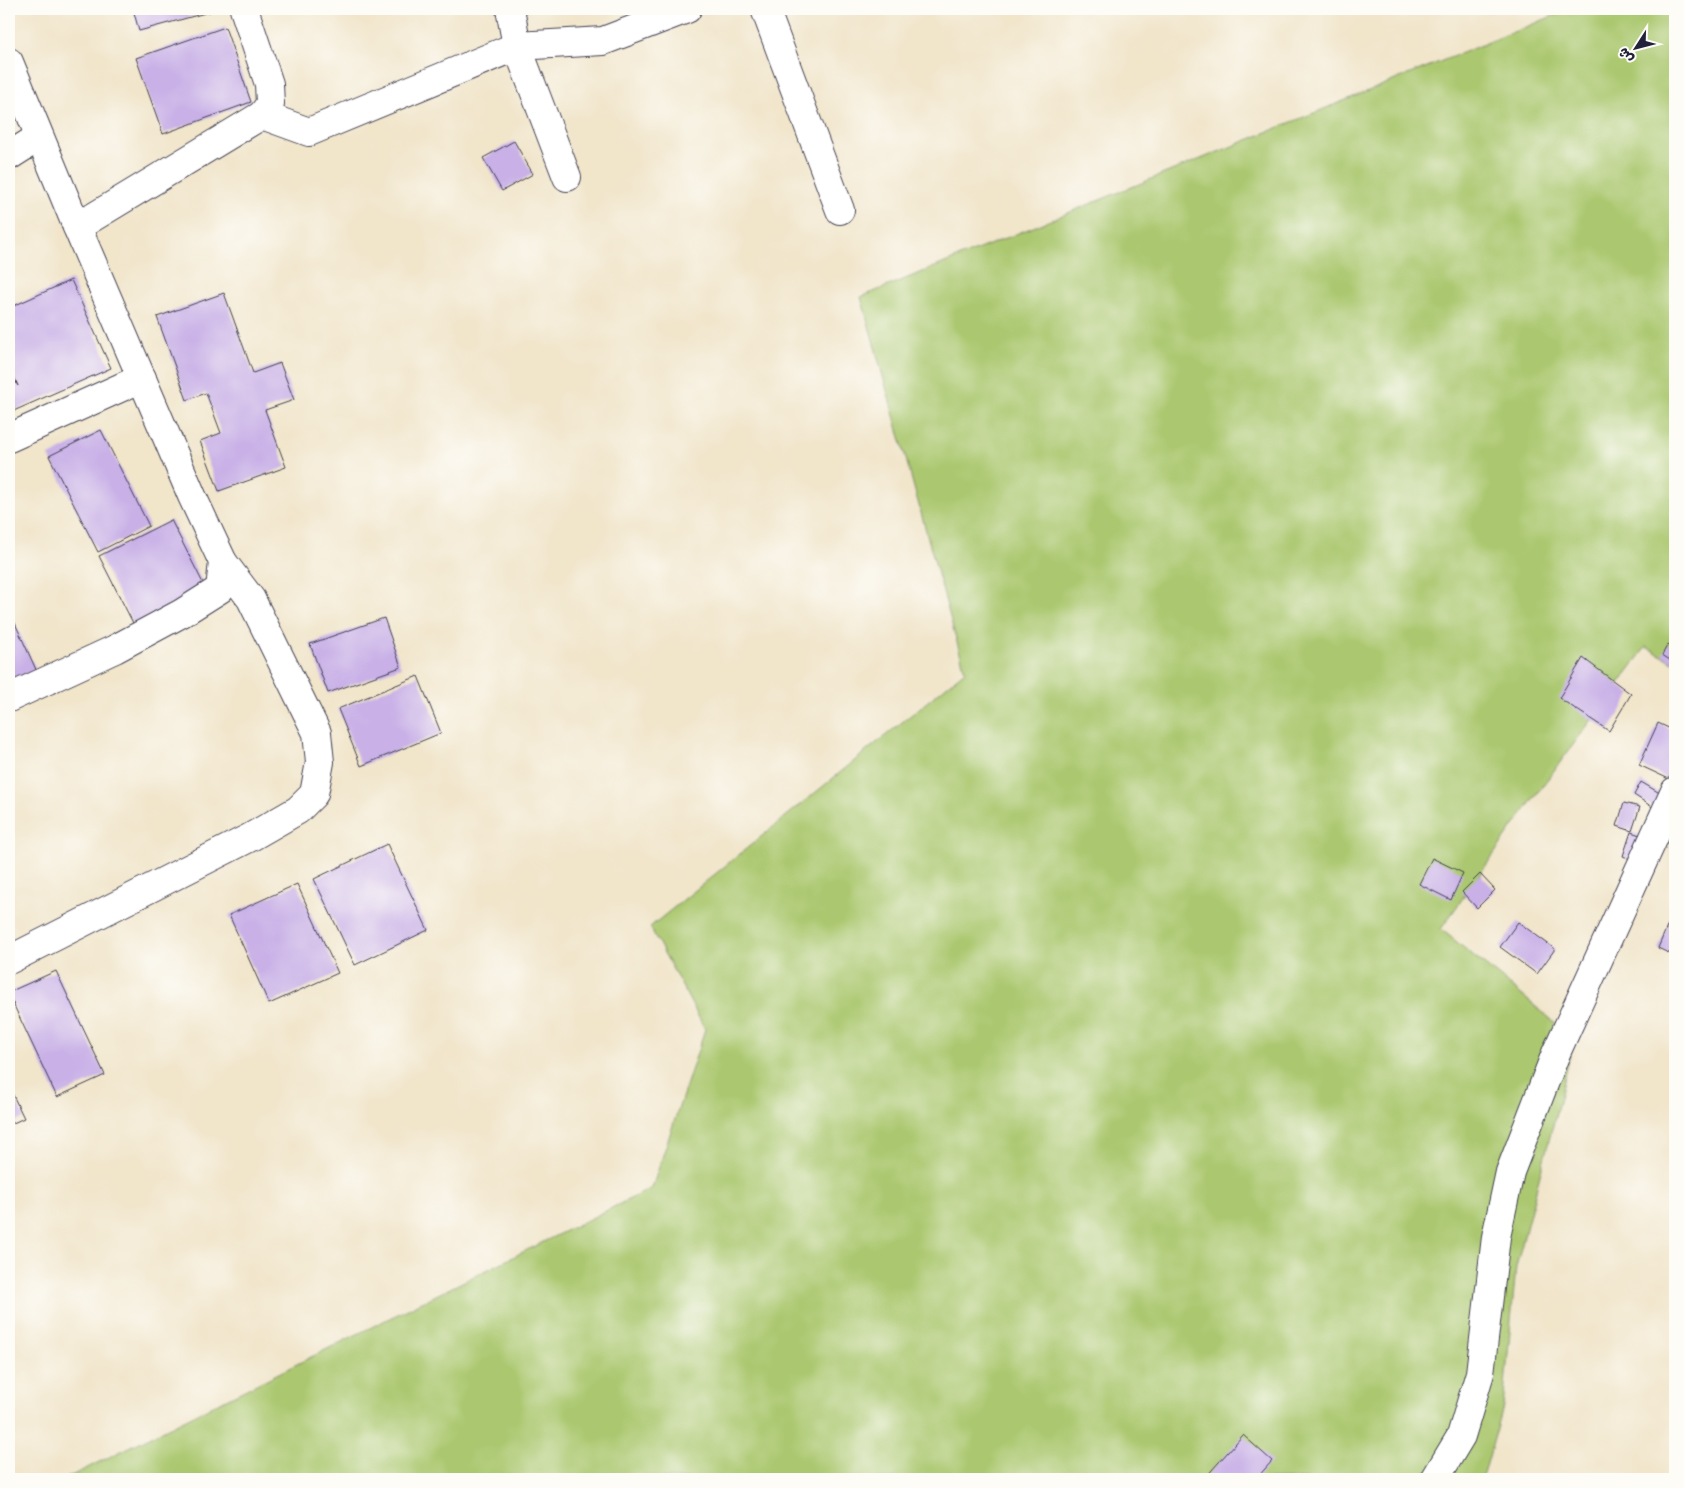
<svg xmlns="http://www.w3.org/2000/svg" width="1684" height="1488" font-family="Dekko,'Playpen Sans Arabic',sans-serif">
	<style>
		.green { fill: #abc86f; stroke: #667555 }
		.building { fill: #c9b1e7 }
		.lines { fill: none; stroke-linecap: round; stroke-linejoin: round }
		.street-casing { stroke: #413f50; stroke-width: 30 }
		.street { stroke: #fff; stroke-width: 28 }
	</style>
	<rect width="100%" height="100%" fill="#fdfcf7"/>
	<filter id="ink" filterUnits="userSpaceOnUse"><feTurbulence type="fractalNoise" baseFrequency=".02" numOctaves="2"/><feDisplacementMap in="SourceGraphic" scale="10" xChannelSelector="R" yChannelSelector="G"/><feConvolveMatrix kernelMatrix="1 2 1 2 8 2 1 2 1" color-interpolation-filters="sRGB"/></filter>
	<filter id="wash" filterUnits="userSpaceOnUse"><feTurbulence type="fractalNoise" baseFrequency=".0096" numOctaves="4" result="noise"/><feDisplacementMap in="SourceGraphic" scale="20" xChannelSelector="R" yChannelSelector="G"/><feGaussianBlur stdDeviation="1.12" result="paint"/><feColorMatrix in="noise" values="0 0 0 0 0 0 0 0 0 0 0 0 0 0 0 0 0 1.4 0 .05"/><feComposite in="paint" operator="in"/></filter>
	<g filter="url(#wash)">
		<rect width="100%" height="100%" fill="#f1e5ca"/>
		<path class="green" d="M 1570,9 L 1675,9 L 1675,663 L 1646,647 L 1535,796 L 1441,929 L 1574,1038 L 1559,1102 L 1516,1267 L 1503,1407 L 1484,1474 L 1481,1479 L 65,1479 L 652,1188 L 705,1029 L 650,927 L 965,671 L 861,297 Z"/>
		<g id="blocks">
			<g class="building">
				<path d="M 133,9 L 220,9 L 139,31 Z"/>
				<path d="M 225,27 L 251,102 L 163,134 L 136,58 Z"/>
				<path d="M 514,141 L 533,174 L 502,191 L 483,158 Z"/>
				<path d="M 71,280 L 111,368 L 9,413 L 9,368 L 18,386 L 9,365 L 9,308 Z"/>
				<path d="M 224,293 L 253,373 L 280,363 L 294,400 L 265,410 L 286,467 L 219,491 L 200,441 L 221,433 L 206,393 L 187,400 L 157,317 Z"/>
				<path d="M 101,430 L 149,526 L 98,552 L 49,456 Z"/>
				<path d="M 171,520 L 206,589 L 134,625 L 99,556 Z"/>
				<path d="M 9,610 L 38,674 L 9,688 Z"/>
				<path d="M 384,618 L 401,667 L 328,693 L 310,644 Z"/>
				<path d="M 1668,644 L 1675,649 L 1675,663 L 1662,655 Z"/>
				<path d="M 1583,658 L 1631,694 L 1609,731 L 1559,698 Z"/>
				<path d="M 418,676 L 441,733 L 361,766 L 338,709 Z"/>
				<path d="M 1658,723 L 1675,731 L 1675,766 L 1669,779 L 1639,765 Z"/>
				<path d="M 1641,782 L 1668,798 L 1660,812 L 1634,795 Z"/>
				<path d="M 1624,803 L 1640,807 L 1632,831 L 1617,826 Z"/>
				<path d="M 1631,832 L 1649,838 L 1640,863 L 1623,856 Z"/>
				<path d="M 387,844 L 428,930 L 355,965 L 314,879 Z"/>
				<path d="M 1432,858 L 1463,873 L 1451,900 L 1419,884 Z"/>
				<path d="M 1480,874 L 1495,890 L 1477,908 L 1462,892 Z"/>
				<path d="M 297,884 L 338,973 L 269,1004 L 229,915 Z"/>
				<path d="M 1675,908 L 1675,956 L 1658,948 Z"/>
				<path d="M 1518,922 L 1555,949 L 1537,974 L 1500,947 Z"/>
				<path d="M 56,971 L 105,1075 L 57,1097 L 9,995 L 9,992 Z"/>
				<path d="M 9,1087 L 24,1118 L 9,1125 Z"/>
				<path d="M 1243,1435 L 1272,1461 L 1256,1479 L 1204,1479 Z"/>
			</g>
		</g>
	</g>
	<g filter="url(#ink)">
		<use href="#blocks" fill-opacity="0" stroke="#413f50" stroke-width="1"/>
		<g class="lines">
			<g class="street-casing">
				<g id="street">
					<path d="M 510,9 L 517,46 L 567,177"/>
					<path d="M 765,9 L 840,210"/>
					<path d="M 9,62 L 77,227 L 192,496 L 223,562 L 220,589 L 182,613 L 115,649 L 9,698"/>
					<path d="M 262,115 L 309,132 L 517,46 L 603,41 L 687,9"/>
					<path d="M 9,156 L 39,137"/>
					<path d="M 77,227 L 262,115 L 270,104 L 269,84 L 244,9"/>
					<path d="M 9,438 L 142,378"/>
					<path d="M 9,960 L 251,837 L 298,810 L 314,794 L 320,762 L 317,733 L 251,599 L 223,562"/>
					<path d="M 1435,1479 L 1461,1436 L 1480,1373 L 1496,1237 L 1510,1172 L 1556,1053 L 1675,791"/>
				</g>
			</g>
			<use href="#street" class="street"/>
		</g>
	</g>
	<rect width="1684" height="1488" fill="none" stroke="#fdfcf7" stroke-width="30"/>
	<g transform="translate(1636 48) rotate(234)" stroke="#fdfcf7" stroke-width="4" paint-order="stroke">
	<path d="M0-4L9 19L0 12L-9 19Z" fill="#22223b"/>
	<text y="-8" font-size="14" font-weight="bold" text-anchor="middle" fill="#22223b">ش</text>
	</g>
</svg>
